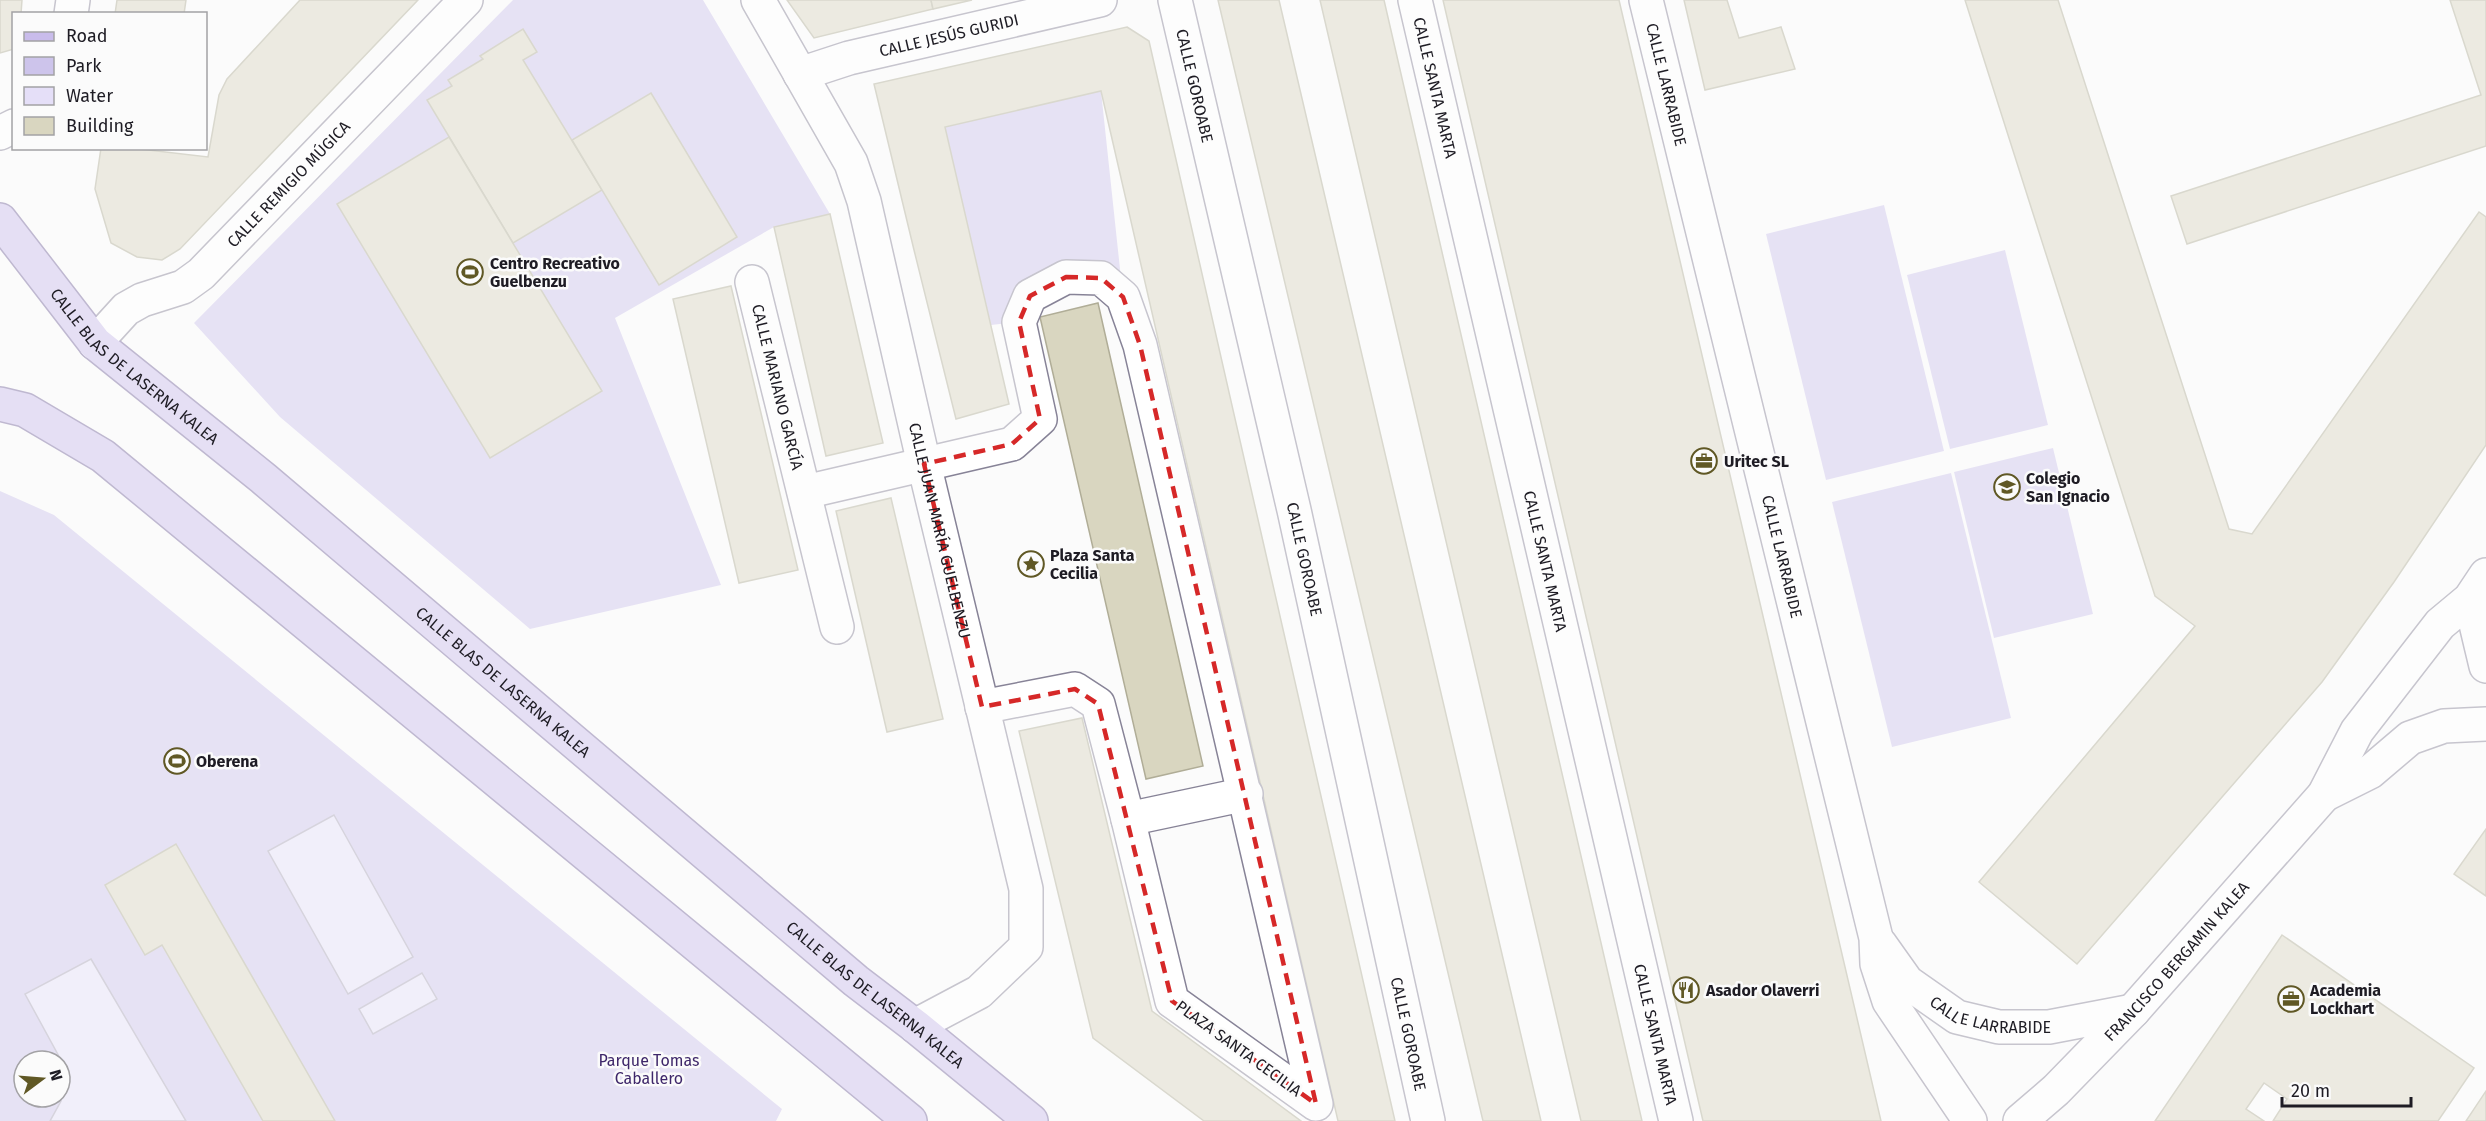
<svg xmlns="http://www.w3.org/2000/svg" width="2486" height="1121" font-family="'Fira Sans',sans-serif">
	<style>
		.green { fill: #cdc4eb; fill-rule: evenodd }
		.water { fill: #e5dff8; stroke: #a9a4b8; stroke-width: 1.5 }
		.building { fill: #d9d6c0; stroke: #b0ad97; stroke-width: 1.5 }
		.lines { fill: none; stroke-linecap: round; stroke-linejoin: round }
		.minor-casing { stroke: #878397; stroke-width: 36 }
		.major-casing { stroke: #76679c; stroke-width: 36 }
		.minor { stroke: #fff; stroke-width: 33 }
		.major { stroke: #c9bceb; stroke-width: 33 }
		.marked { fill: none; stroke: #d62828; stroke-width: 4.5; stroke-dasharray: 12 8; stroke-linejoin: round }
		.labels { text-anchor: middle; stroke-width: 5; stroke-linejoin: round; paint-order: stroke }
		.street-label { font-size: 16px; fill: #1e1c24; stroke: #fbfbfb }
		.poi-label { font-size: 16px; font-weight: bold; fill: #1e1c24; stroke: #fbfbfb; text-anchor: start }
		.park-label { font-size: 16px; fill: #3e276a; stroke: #fbfbfb }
	</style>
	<rect width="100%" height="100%" fill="#fbfbfb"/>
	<g class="green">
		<path d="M 513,0 L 703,0 L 830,214 L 774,227 L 615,318 L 721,585 L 530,629 L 280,417 L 194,323 Z"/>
		<path d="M 1101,91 L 1123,297 L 1066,277 L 1019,322 L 991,325 L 945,127 Z"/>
		<path d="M 1884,205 L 1944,451 L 1826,480 L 1766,234 Z"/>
		<path d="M 2005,250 L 2048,425 L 1950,449 L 1907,275 Z"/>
		<path d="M 2053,448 L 2093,614 L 1994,638 L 1954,472 Z"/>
		<path d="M 1951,473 L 2011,718 L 1892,747 L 1832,502 Z"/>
		<path d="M 0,491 L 54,515 L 782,1109 L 776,1121 L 0,1121 ZM 24,1061 L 60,1061 L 60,1097 L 24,1097 Z"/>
	</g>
	<g class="water">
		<path d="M 334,815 L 413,957 L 348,994 L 268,851 Z"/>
		<path d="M 91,959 L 186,1121 L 50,1121 L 61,1101 L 62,1062 L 25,994 Z"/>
		<path d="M 422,973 L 437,999 L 373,1034 L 359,1009 Z"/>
	</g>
	<g class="building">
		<path d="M 0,0 L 22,0 L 21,14 L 14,14 L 14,49 L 0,53 Z"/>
		<path d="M 117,0 L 186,0 L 184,14 L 115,14 Z"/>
		<path d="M 300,0 L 418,0 L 180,249 L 162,260 L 137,257 L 111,243 L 95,189 L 101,148 L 131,148 L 208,157 L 219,95 L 227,79 Z"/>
		<path d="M 787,0 L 931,0 L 933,9 L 814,38 Z"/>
		<path d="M 931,0 L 972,0 L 933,9 Z"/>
		<path d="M 1218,0 L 1279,0 L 1541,1121 L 1483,1121 Z"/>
		<path d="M 1320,0 L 1384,0 L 1642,1121 L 1581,1121 Z"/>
		<path d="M 1443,0 L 1619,0 L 1881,1121 L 1703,1121 Z"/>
		<path d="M 1684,0 L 1727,0 L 1739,38 L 1781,27 L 1795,69 L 1705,90 Z"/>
		<path d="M 1965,0 L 2058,0 L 2229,529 L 2252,534 L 2479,212 L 2486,217 L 2486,445 L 2394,582 L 2322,682 L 2077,964 L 1979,882 L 2195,626 L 2155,596 Z"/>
		<path d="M 2450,0 L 2486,0 L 2486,146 L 2187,244 L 2171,196 L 2481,95 Z"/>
		<path d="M 1127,27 L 1149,41 L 1395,1121 L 1338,1121 L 1101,91 L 945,127 L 1009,404 L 956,419 L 914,250 L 874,84 Z"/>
		<path d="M 523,29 L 537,52 L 523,60 L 602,190 L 513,243 L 427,100 L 452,86 L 448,80 L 483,59 L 480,56 Z"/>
		<path d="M 651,93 L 737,237 L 659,285 L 572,140 Z"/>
		<path d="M 449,137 L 602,391 L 490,458 L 337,204 Z"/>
		<path d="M 830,214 L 883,443 L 826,456 L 774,227 Z"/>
		<path d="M 731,286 L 798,570 L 739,583 L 673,299 Z"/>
		<path d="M 1098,303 L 1203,766 L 1146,779 L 1040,317 Z"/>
		<path d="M 891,498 L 943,719 L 887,732 L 836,511 Z"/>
		<path d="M 1082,718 L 1152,1011 L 1301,1121 L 1204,1121 L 1093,1038 L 1019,731 Z"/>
		<path d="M 2486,829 L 2486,896 L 2454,874 Z"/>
		<path d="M 176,844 L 335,1121 L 263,1121 L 162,945 L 145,955 L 105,885 Z"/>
		<path d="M 2282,935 L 2474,1068 L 2438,1121 L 2273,1121 L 2287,1099 L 2264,1083 L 2246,1109 L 2264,1121 L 2155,1121 Z"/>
		<path d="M 2486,1091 L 2486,1121 L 2466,1121 Z"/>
	</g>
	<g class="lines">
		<g class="minor-casing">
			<g id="minor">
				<path id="s1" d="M 758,0 L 851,163 L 864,201 L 924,464 L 1026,889 L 1026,947 L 979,992 L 915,1026"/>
				<path id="s2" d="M 1175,0 L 1294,510 L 1428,1121"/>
				<path id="s3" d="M 1415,0 L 1676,1121"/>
				<path id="s4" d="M 1646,0 L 1876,938 L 1877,964 L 1889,1001 L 1970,1121"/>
				<path d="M 71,14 L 73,0"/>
				<path id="s5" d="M 800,74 L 849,58 L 1100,0"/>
				<path d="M 0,133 L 14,126"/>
				<path id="s6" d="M 752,282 L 837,627"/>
				<path id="s7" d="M 95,343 L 126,309 L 142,300 L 183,287 L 201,274 L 466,0"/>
				<path d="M 805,492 L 1012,444 L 1040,419 L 1019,322 L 1030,296 L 1066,277 L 1101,278 L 1123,297 L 1140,345 L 1316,1104 L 1172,1001 L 1128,819"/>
				<path d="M 2470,599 L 2486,666"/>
				<path d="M 982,707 L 1075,689 L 1098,704 L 1128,819 L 1246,794"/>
				<path d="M 2324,795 L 2370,772 L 2410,738 L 2444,726 L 2486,724"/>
				<path id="s8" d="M 1880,944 L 1907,982 L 1957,1017 L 1999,1027 L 2049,1027 L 2133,1011"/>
				<path id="s9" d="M 2020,1121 L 2056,1090 L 2133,1011 L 2324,795 L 2357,731 L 2440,624 L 2470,599 L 2486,575"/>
			</g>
		</g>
		<g class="major-casing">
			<g id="major">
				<path id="s10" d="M 0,220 L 95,343 L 263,478 L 856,981 L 915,1026 L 1031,1121"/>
				<path d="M 0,404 L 25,410 L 103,456 L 910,1121"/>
			</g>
		</g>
		<use href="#minor" class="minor"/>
		<use href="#major" class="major"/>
	</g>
	<path d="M0 0H2486V1121H0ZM 1066,277 L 1101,278 L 1123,297 L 1140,345 L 1316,1104 L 1172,1001 L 1098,704 L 1075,689 L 982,707 L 924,464 L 1012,444 L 1040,419 L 1019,322 L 1030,296 Z" fill="#fbfbfb" fill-opacity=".55" fill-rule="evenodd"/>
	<path class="marked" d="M 1066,277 L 1101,278 L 1123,297 L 1140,345 L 1316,1104 L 1172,1001 L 1098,704 L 1075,689 L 982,707 L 924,464 L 1012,444 L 1040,419 L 1019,322 L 1030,296 Z"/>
	<defs>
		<g id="stadium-ring" transform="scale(1.35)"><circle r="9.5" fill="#fbfbfb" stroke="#605825" stroke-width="1.5"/><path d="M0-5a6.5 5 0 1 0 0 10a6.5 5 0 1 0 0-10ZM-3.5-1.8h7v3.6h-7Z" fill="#605825"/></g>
		<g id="office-ring" transform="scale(1.35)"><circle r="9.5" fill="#fbfbfb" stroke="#605825" stroke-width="1.5"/><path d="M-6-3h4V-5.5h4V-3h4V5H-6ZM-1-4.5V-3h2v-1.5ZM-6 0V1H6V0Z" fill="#605825"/></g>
		<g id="school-ring" transform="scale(1.35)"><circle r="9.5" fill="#fbfbfb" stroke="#605825" stroke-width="1.5"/><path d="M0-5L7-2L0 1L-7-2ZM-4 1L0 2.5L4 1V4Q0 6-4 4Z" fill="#605825"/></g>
		<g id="sight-ring" transform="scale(1.35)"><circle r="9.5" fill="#fbfbfb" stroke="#605825" stroke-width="1.5"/><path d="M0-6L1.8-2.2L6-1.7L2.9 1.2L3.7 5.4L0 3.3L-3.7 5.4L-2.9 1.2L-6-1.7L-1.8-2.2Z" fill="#605825"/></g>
		<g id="restaurant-ring" transform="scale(1.35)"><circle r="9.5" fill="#fbfbfb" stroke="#605825" stroke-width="1.5"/><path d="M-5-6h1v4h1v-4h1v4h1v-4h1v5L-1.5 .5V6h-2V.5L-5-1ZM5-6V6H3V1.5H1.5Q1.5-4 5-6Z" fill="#605825"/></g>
	</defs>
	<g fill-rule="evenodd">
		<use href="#stadium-ring" x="470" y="272"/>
		<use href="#office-ring" x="1704" y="461"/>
		<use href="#school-ring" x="2007" y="487"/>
		<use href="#sight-ring" x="1031" y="564"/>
		<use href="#stadium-ring" x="177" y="761"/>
		<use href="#restaurant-ring" x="1686" y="990"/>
		<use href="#office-ring" x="2291" y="999"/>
	</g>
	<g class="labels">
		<g class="street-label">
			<text dy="6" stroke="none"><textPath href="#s5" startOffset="154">CALLE JESÚS GURIDI</textPath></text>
			<text dy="6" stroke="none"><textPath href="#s4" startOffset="87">CALLE LARRABIDE</textPath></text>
			<text dy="6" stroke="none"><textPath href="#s2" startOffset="88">CALLE GOROABE</textPath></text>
			<text dy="6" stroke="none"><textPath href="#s3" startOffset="90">CALLE SANTA MARTA</textPath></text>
			<text dy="6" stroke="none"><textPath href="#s7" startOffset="255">CALLE REMIGIO MÚGICA</textPath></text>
			<text dy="6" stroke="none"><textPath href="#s10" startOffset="200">CALLE BLAS DE LASERNA KALEA</textPath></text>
			<text dy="6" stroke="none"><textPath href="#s6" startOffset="108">CALLE MARIANO GARCÍA</textPath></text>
			<text dy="6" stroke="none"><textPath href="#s1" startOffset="566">CALLE JUAN MARÍA GUELBENZU</textPath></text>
			<text dy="6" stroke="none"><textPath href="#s4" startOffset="573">CALLE LARRABIDE</textPath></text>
			<text dy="6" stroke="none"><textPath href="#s2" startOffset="574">CALLE GOROABE</textPath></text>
			<text dy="6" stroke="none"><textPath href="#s3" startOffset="576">CALLE SANTA MARTA</textPath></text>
			<text dy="6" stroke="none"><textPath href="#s10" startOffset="686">CALLE BLAS DE LASERNA KALEA</textPath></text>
			<text dy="6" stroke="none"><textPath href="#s9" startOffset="224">FRANCISCO BERGAMIN KALEA</textPath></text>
			<text dy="6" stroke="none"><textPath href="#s10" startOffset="1172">CALLE BLAS DE LASERNA KALEA</textPath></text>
			<text dy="6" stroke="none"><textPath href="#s8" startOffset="140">CALLE LARRABIDE</textPath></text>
			<text dy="6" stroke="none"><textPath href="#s2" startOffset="1060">CALLE GOROABE</textPath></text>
			<text dy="6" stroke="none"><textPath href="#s3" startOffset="1062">CALLE SANTA MARTA</textPath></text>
			<text transform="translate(1239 1048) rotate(36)" y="6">PLAZA SANTA CECILIA</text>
		</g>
		<g class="poi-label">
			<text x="490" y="269">Centro Recreativo<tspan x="490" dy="18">Guelbenzu</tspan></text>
			<text x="1724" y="467">Uritec SL</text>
			<text x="2026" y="484">Colegio<tspan x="2026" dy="18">San Ignacio</tspan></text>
			<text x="1050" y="561">Plaza Santa<tspan x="1050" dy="18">Cecilia</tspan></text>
			<text x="196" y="767">Oberena</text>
			<text x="1706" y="996">Asador Olaverri</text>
			<text x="2310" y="996">Academia<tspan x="2310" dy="18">Lockhart</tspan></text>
		</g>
		<g class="park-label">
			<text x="649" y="1066">Parque Tomas<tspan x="649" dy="18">Caballero</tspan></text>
		</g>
	</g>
	<rect x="12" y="12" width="195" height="138" fill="#fbfbfb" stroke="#a3a2a5" stroke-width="1.5"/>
	<rect x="24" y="32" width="30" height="9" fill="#c9bceb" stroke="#a3a2a5" stroke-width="1.5"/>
	<text x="66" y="42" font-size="18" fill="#1e1c24">Road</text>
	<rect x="24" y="57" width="30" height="18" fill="#cdc4eb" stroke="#a3a2a5" stroke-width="1.5"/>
	<text x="66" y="72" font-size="18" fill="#1e1c24">Park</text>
	<rect x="24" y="87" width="30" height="18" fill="#e5dff8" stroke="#a3a2a5" stroke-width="1.5"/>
	<text x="66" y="102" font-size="18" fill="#1e1c24">Water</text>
	<rect x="24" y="117" width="30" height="18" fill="#d9d6c0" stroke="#a3a2a5" stroke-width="1.5"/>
	<text x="66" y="132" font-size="18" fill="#1e1c24">Building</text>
	<g transform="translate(42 1079) rotate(74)"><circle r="28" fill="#fbfbfb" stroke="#a3a2a5" stroke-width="1.5"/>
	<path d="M0-4.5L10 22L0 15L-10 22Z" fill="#605825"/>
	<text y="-9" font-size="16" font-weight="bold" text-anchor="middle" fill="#1e1c24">N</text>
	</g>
	<path d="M2282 1097v9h129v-9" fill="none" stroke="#1e1c24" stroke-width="3"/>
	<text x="2291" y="1097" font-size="18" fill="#1e1c24" stroke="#fbfbfb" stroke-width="4.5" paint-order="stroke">20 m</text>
</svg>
